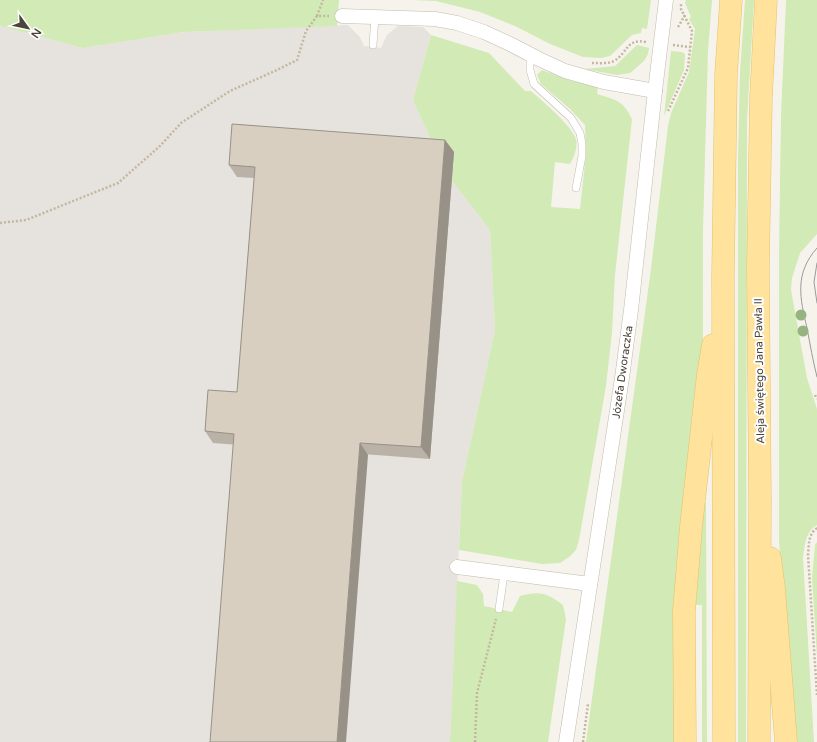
<svg xmlns="http://www.w3.org/2000/svg" width="817" height="742" font-family="'Varela Round',sans-serif">
	<style>
		.industrial { fill: #e6e2dd }
		.green { fill: #d2eab5 }
		.lines { fill: none; stroke-linecap: round; stroke-linejoin: round }
		.lane-casing { stroke: #c2bbae; stroke-width: 8 }
		.street-casing { stroke: #c2bbae; stroke-width: 15 }
		.primary-casing { stroke: #e6c16a; stroke-width: 23 }
		.path { stroke: #c4b79f; stroke-width: 2.5; stroke-dasharray: 2 2; stroke-linecap: butt }
		.lane { stroke: #fff; stroke-width: 7 }
		.street { stroke: #fff; stroke-width: 14 }
		.primary { stroke: #ffe39c; stroke-width: 22 }
		.tram { stroke: #9a9a9a; stroke-width: 1 }
		.tree { fill: #97b381 }
		.wall { fill: #bab2a6 }
		.shaded-wall { fill: #979187 }
		.building { fill: #d8cfc1; stroke: #979187 }
		.labels { text-anchor: middle; stroke-width: 4; stroke-linejoin: round; paint-order: stroke }
		.street-label { font-size: 11px; fill: #4b4439; stroke: #fff }
	</style>
	<rect width="100%" height="100%" fill="#f6f3ec"/>
	<path class="industrial" d="M 348,25 L 360,37 L 364,46 L 381,48 L 387,35 L 398,26 L 423,27 L 431,35 L 413,100 L 446,173 L 490,230 L 495,330 L 462,482 L 450,742 L 0,742 L 0,26 L 83,48 L 184,32 Z"/>
	<g class="green">
		<path d="M 0,0 L 339,0 L 337,26 L 184,32 L 83,48 L 0,26 Z"/>
		<path d="M 411,0 L 651,0 L 647,29 L 642,28 L 641,33 L 632,35 L 610,56 L 601,58 L 583,57 L 550,44 L 515,26 L 480,12 L 436,1 Z"/>
		<path d="M 686,0 L 712,0 L 708,51 L 703,229 L 703,374 L 679,742 L 586,742 L 651,269 L 668,126 L 671,113 L 689,72 L 695,29 L 689,19 L 691,17 L 685,3 Z"/>
		<path d="M 745,0 L 754,0 L 747,120 L 746,742 L 738,742 L 738,159 L 740,73 Z"/>
		<path d="M 786,0 L 817,0 L 817,234 L 800,253 L 792,278 L 791,290 L 807,378 L 817,409 L 817,525 C 805,531 805,546 803,558 L 814,742 L 795,742 L 779,541 L 779,253 L 781,117 Z"/>
		<path d="M 431,35 L 489,53 L 525,91 L 531,91 C 544,103 567,121 575,137 C 579,145 574,157 570,164 L 555,162 L 551,207 L 580,209 L 586,154 L 585,125 L 570,109 L 541,84 L 537,75 L 542,70 L 572,81 L 598,87 L 597,94 C 616,100 623,100 632,119 L 615,275 L 612,333 L 606,386 L 579,540 L 576,550 L 569,557 L 560,563 L 542,564 L 459,550 L 462,482 L 495,330 L 490,230 L 446,173 L 413,100 Z"/>
		<path d="M 637,45 L 649,48 L 648,54 L 644,61 L 630,73 L 617,75 L 584,69 L 615,66 Z"/>
		<path d="M 671,51 L 682,52 L 685,54 L 684,70 L 664,116 Z"/>
		<path d="M 703,502 L 706,503 L 707,742 L 702,742 L 702,605 L 695,605 Z"/>
		<path d="M 817,542 L 817,657 L 812,577 L 815,545 Z"/>
		<path d="M 457,581 L 477,585 L 483,594 L 484,606 L 512,612 L 520,596 C 541,591 545,592 563,605 L 566,619 L 548,742 L 450,742 Z"/>
	</g>
	<g class="lines">
		<g class="lane-casing">
			<g id="lane">
				<path d="M 373,45 L 375,16"/>
				<path d="M 530,54 L 530,70 L 534,84 L 571,118 L 580,133 L 582,144 L 582,156 L 576,188"/>
				<path d="M 499,609 L 504,574"/>
			</g>
		</g>
		<g class="street-casing">
			<g id="street">
				<path d="M 342,16 L 435,19 L 457,23 L 484,32 L 510,44 L 539,59 L 565,71 L 604,82 L 655,91"/>
				<path d="M 457,567 L 590,584"/>
				<path d="M 566,742 L 622,378 L 631,310 L 655,91 L 666,0"/>
			</g>
		</g>
		<g class="primary-casing">
			<g id="primary">
				<path d="M 770,558 L 774,589 L 786,742"/>
				<path d="M 685,742 L 684,611 L 691,527 L 708,375 L 713,345"/>
				<path d="M 724,742 L 723,275 L 726,75 L 731,0"/>
				<path d="M 759,742 L 760,500 L 758,268 L 761,98 L 766,0"/>
			</g>
		</g>
		<g class="path">
			<path d="M 317,16 L 323,0"/>
			<path d="M 678,27 L 685,15"/>
			<path d="M 673,45 L 690,47"/>
			<path d="M 592,63 C 599,63 608,64 614,61 C 628,53 626,38 646,42"/>
			<path d="M 668,111 L 688,68 L 692,31 L 681,9 L 681,4"/>
			<path d="M 0,223 L 26,220 L 118,183 L 160,146 L 181,123 L 230,91 L 277,70 L 297,60 L 306,31 L 317,16 L 329,16"/>
			<path d="M 815,395 L 817,399"/>
			<path d="M 817,528 C 808,534 809,545 808,555 L 817,695"/>
			<path d="M 475,742 L 477,693 L 496,619"/>
			<path d="M 583,742 L 588,704"/>
		</g>
		<use href="#lane" class="lane"/>
		<use href="#street" class="street"/>
		<use href="#primary" class="primary"/>
		<g class="tram">
			<path d="M 817,248 C 794,274 800,298 807,328 C 810,344 813,361 817,377"/>
			<path d="M 817,263 L 814,282 L 817,303"/>
		</g>
	</g>
	<g class="tree">
		<circle cx="801" cy="315" r="5.5"/>
		<circle cx="803" cy="331" r="5.5"/>
	</g>
	<path class="wall" d="M 445,140 L 454,152 L 430,459 L 213,443 L 205,431 L 237,392 L 254,178 L 237,177 L 229,165 Z"/>
	<g class="shaded-wall">
		<path d="M 445,140 L 454,152 L 430,459 L 421,447 Z"/>
		<path d="M 360,443 L 368,455 L 346,742 L 337,742 Z"/>
	</g>
	<path class="building" d="M 232,124 L 445,140 L 421,447 L 360,443 L 337,742 L 210,742 L 234,434 L 205,431 L 208,390 L 237,392 L 255,167 L 229,165 Z"/>
	<g class="labels">
		<g class="street-label">
			<text transform="translate(759 371) rotate(-91)" y="4">Aleja świętego Jana Pawła II</text>
			<text transform="translate(622 372) rotate(-82)" y="4">Józefa Dworaczka</text>
		</g>
	</g>
	<g transform="translate(28 28) rotate(123)" stroke="#ffffff" stroke-width="3" paint-order="stroke">
	<path d="M0-3L7 15L0 10L-7 15Z" fill="#4b4439"/>
	<text y="-6" font-size="11" font-weight="bold" text-anchor="middle" fill="#4b4439">N</text>
	</g>
</svg>
